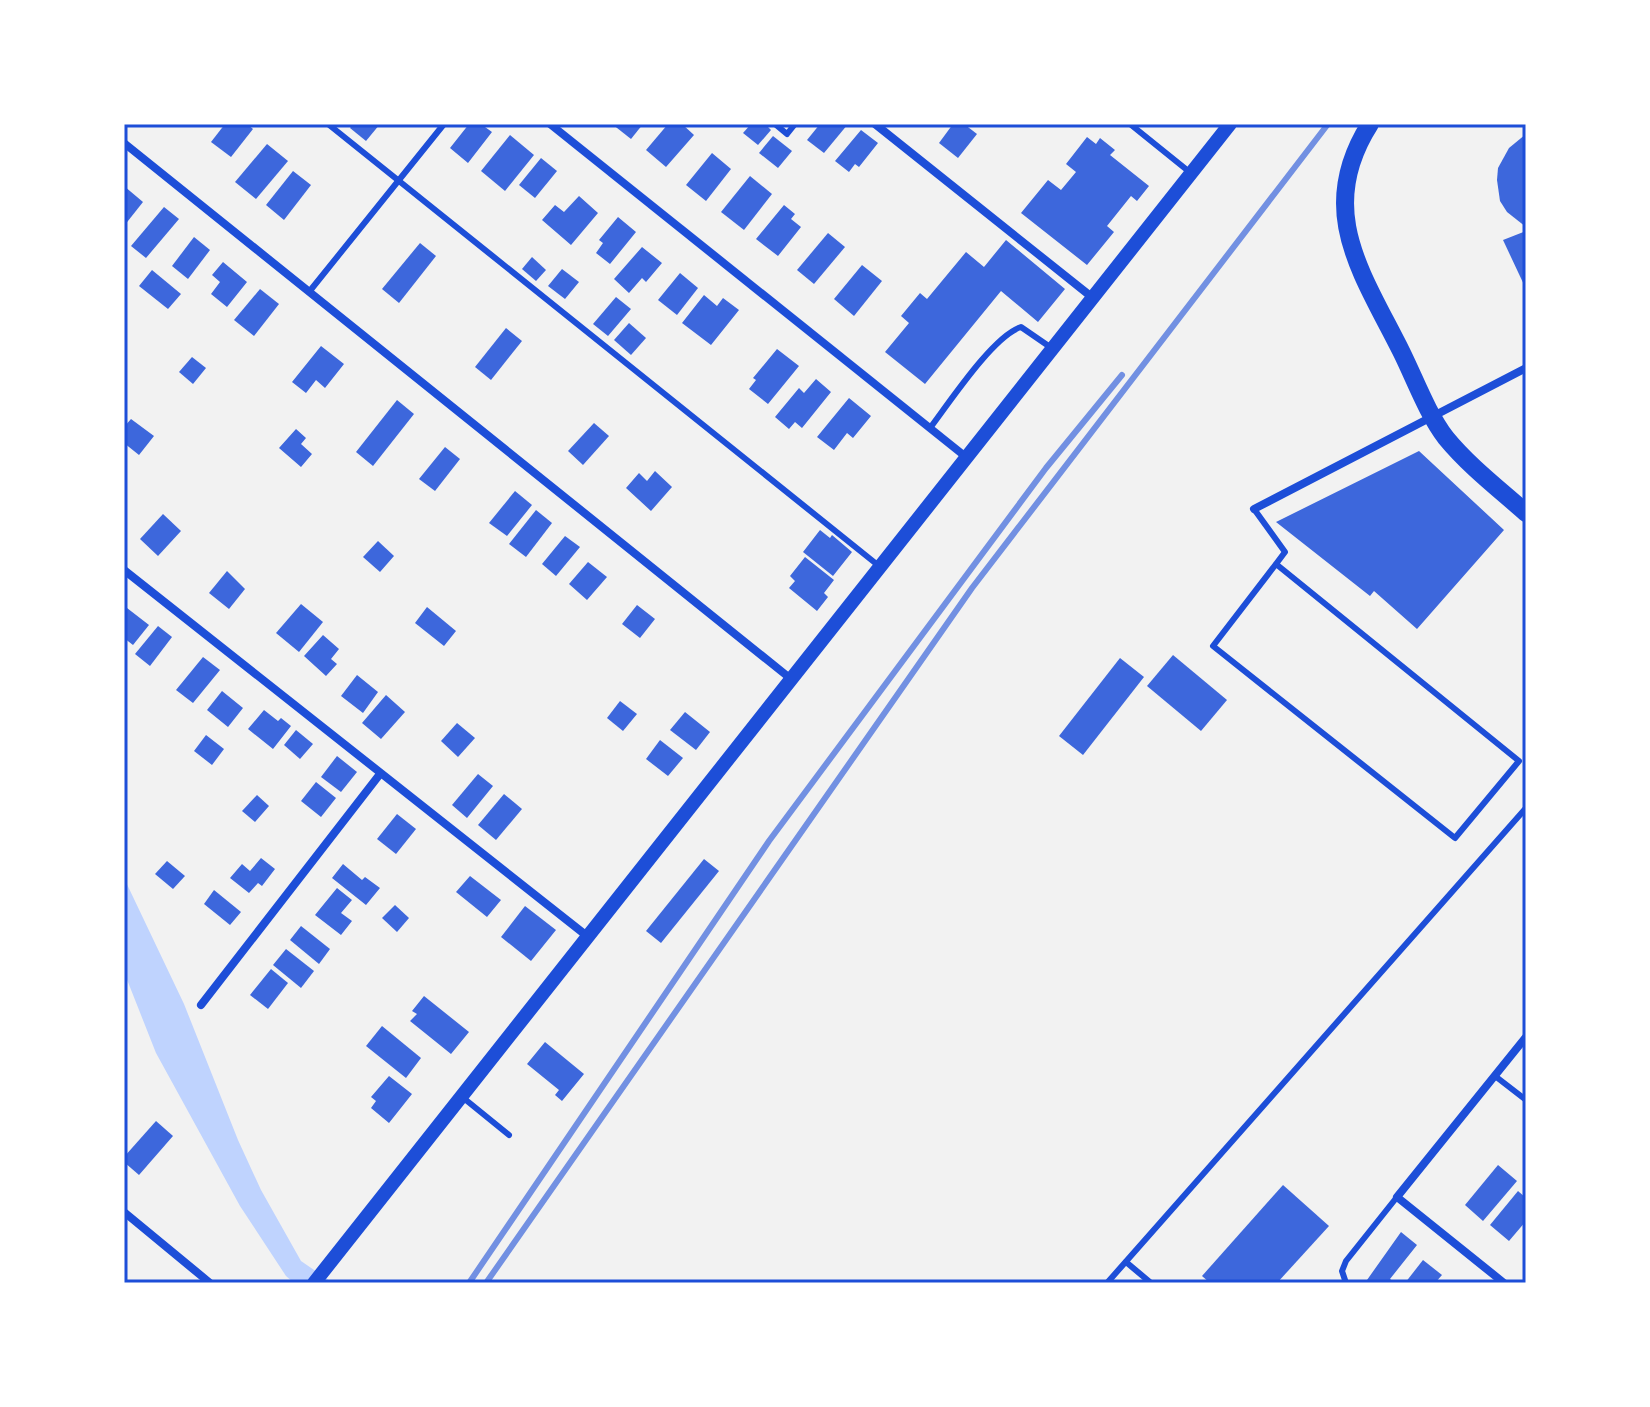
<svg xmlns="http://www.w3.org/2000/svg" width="1650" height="1407" font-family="Overpass,sans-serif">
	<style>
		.water { fill: #bfd3fe }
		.building { fill: #3d67dc }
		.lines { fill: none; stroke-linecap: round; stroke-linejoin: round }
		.service { stroke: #1d4ed8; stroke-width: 6 }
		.minor { stroke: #1d4ed8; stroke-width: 8 }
		.tertiary { stroke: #1d4ed8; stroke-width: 14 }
		.primary { stroke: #1d4ed8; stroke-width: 18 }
		.rail { stroke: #7290e2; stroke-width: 6 }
		.neatline { fill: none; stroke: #1d4ed8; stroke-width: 3 }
	</style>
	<rect width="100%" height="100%" fill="#f2f2f2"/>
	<path class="water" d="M 124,878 L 184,1004 L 238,1140 L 261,1190 L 301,1261 L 333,1283 L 294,1283 L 286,1276 L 240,1206 L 156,1053 L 124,972 Z"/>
	<g class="building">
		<path d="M 225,124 L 247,124 L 253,129 L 231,157 L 211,142 Z"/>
		<path d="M 353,124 L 380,124 L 366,141 L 350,128 Z"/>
		<path d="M 469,124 L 488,124 L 485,127 L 492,132 L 468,163 L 450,148 Z"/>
		<path d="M 612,124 L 643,124 L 631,139 Z"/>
		<path d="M 668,124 L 682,124 L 694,135 L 666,167 L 646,150 Z"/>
		<path d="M 751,124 L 765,124 L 771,130 L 758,145 L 743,133 Z"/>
		<path d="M 820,124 L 848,124 L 824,153 L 807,140 Z"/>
		<path d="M 953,124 L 964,124 L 977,134 L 958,158 L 939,143 Z"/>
		<path d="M 861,130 L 878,143 L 859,167 L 855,164 L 849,172 L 835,161 Z"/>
		<path d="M 1526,134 L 1526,227 L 1507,212 L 1500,201 L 1497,180 L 1498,168 L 1509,148 Z"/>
		<path d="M 510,135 L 534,155 L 505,191 L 481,171 Z"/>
		<path d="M 773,136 L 792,151 L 778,168 L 759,153 Z"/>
		<path d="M 1087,137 L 1096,144 L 1100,138 L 1115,150 L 1110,155 L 1149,186 L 1137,201 L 1131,196 L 1107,226 L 1114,232 L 1087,265 L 1021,213 L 1048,180 L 1061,190 L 1076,172 L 1066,164 Z"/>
		<path d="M 267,144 L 288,161 L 256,199 L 235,182 Z"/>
		<path d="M 712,153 L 731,169 L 706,201 L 686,185 Z"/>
		<path d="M 541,158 L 557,171 L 535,198 L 519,185 Z"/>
		<path d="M 293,171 L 311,185 L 284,220 L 266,205 Z"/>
		<path d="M 750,176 L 772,194 L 744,230 L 721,212 Z"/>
		<path d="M 124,186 L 143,202 L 124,226 Z"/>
		<path d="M 579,196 L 598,213 L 571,245 L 542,220 L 555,205 L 564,212 Z"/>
		<path d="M 784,205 L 795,214 L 791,219 L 801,227 L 778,256 L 756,239 Z"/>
		<path d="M 164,207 L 179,219 L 146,258 L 131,246 Z"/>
		<path d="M 618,217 L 636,232 L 610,264 L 596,253 L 603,243 L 599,240 Z"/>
		<path d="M 1526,231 L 1526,289 L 1503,240 Z"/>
		<path d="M 828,233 L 845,247 L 814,284 L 797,270 Z"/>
		<path d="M 194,237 L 210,250 L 188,279 L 172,266 Z"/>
		<path d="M 1006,240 L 1065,289 L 1038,322 L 1001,291 L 925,384 L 885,352 L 909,323 L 901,316 L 920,293 L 927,299 L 966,252 L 984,267 Z"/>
		<path d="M 420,243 L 436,256 L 399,303 L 382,289 Z"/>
		<path d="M 642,247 L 662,263 L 646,282 L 642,278 L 629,293 L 614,279 Z"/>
		<path d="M 532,257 L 546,270 L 536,281 L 522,269 Z"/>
		<path d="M 223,262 L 247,282 L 227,307 L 211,294 L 220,282 L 212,275 Z"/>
		<path d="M 862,265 L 882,281 L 854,316 L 834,299 Z"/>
		<path d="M 562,269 L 579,282 L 565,299 L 548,286 Z"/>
		<path d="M 152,270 L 181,294 L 168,309 L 139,286 Z"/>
		<path d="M 680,273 L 698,288 L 677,315 L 658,300 Z"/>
		<path d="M 260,289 L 279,304 L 254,336 L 234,320 Z"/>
		<path d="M 704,295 L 717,306 L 723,298 L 739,310 L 711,345 L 682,323 Z"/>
		<path d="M 616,297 L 631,309 L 608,336 L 593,324 Z"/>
		<path d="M 629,323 L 646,338 L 631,355 L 614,340 Z"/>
		<path d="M 506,328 L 522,341 L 491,380 L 475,367 Z"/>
		<path d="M 321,346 L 344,364 L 325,388 L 316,380 L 306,393 L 292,382 Z"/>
		<path d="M 777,349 L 799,366 L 768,404 L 749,389 L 756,380 L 753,378 Z"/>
		<path d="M 192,357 L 206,368 L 193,384 L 179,372 Z"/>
		<path d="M 816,379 L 831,392 L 802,428 L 795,422 L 789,429 L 775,417 L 799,388 L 804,393 Z"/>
		<path d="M 849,398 L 871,416 L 853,438 L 847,433 L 834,450 L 817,437 Z"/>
		<path d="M 397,400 L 414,414 L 373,466 L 356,452 Z"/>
		<path d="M 131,419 L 154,436 L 139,455 L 124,443 L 124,427 Z"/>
		<path d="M 594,423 L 609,436 L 583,465 L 568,451 Z"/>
		<path d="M 296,429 L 306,438 L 301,444 L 312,454 L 301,467 L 279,448 Z"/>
		<path d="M 445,447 L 460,459 L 435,491 L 419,479 Z"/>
		<path d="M 1419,451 L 1504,530 L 1417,629 L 1374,591 L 1370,596 L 1276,522 Z"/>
		<path d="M 655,471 L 672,487 L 651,511 L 626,488 L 639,473 L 647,481 Z"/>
		<path d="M 515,491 L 532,505 L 507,536 L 489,523 Z"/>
		<path d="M 536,510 L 552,523 L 526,557 L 509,544 Z"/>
		<path d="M 163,514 L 181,531 L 158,556 L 140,539 Z"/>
		<path d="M 820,530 L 830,538 L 832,535 L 852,552 L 833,576 L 803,552 Z"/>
		<path d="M 565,536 L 580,547 L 556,576 L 542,564 Z"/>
		<path d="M 378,541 L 394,556 L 380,572 L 363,557 Z"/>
		<path d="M 805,557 L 834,580 L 824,593 L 828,597 L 817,611 L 789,588 L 795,581 L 790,576 Z"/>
		<path d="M 588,562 L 607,577 L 587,600 L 569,584 Z"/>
		<path d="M 227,571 L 245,589 L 229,609 L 209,593 Z"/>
		<path d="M 301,604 L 323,622 L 299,652 L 276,633 Z"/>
		<path d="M 637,605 L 655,619 L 640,638 L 622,624 Z"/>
		<path d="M 427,607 L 456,631 L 444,646 L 415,623 Z"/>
		<path d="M 127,608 L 149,625 L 133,645 L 124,638 L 124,611 Z"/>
		<path d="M 158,626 L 172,637 L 150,666 L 135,654 Z"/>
		<path d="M 323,635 L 339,649 L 331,659 L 337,664 L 326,676 L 304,656 Z"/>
		<path d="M 1173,655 L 1227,700 L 1201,731 L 1147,686 Z"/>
		<path d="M 203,657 L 220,670 L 193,703 L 176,690 Z"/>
		<path d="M 1120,658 L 1144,677 L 1083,755 L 1059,736 Z"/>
		<path d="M 357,675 L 378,692 L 363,713 L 341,696 Z"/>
		<path d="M 222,691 L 243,708 L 228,727 L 207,710 Z"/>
		<path d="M 386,695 L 405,712 L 381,739 L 362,723 Z"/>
		<path d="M 620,701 L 637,714 L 623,731 L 607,718 Z"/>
		<path d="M 264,710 L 278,721 L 281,718 L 291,726 L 273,749 L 248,729 Z"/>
		<path d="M 685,712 L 710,732 L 696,750 L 670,730 Z"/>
		<path d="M 457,723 L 475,738 L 458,757 L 441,741 Z"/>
		<path d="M 296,730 L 313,744 L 300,759 L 284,745 Z"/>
		<path d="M 206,735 L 224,749 L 212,765 L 194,751 Z"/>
		<path d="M 660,740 L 683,758 L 668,776 L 646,759 Z"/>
		<path d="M 337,756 L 357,772 L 341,792 L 321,777 Z"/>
		<path d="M 478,774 L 493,786 L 467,818 L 452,805 Z"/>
		<path d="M 316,782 L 336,798 L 321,817 L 301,801 Z"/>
		<path d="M 504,794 L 522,809 L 496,840 L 478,825 Z"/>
		<path d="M 257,795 L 269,806 L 255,822 L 242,811 Z"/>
		<path d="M 397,814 L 416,829 L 396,854 L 377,839 Z"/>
		<path d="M 261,858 L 275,869 L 262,886 L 258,883 L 249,893 L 230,878 L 242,864 L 250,871 Z"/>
		<path d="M 704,859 L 719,871 L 661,943 L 646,931 Z"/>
		<path d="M 167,861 L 185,876 L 173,889 L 155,874 Z"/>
		<path d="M 343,864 L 362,880 L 365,877 L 380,888 L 366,905 L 332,878 Z"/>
		<path d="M 470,876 L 501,900 L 487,917 L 456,892 Z"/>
		<path d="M 337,888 L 352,900 L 341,913 L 352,921 L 341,935 L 315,915 Z"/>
		<path d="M 214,890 L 241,912 L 230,925 L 204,904 Z"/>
		<path d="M 395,905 L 409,918 L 397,932 L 382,918 Z"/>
		<path d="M 525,906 L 556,930 L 531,961 L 501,937 Z"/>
		<path d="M 301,926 L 330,949 L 319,964 L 290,940 Z"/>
		<path d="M 286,949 L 314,971 L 301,988 L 273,965 Z"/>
		<path d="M 271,969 L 288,983 L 268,1009 L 250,995 Z"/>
		<path d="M 424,996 L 469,1032 L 451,1054 L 410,1021 L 417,1014 L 412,1011 Z"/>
		<path d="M 382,1026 L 421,1058 L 406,1078 L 366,1046 Z"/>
		<path d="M 545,1042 L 584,1074 L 562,1101 L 555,1095 L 559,1090 L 527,1064 Z"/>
		<path d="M 389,1076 L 412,1094 L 389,1123 L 371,1108 L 376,1101 L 371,1097 Z"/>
		<path d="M 156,1121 L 173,1136 L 139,1175 L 124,1162 L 124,1157 Z"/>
		<path d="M 1498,1165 L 1517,1181 L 1483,1221 L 1465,1205 Z"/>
		<path d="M 1283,1185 L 1329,1226 L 1277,1283 L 1210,1283 L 1202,1276 Z"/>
		<path d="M 1518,1191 L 1526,1198 L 1526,1221 L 1509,1241 L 1490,1225 Z"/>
		<path d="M 1401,1232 L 1417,1245 L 1390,1279 L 1395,1283 L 1371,1283 L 1367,1280 Z"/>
		<path d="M 1423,1260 L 1442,1275 L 1435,1283 L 1405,1283 Z"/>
	</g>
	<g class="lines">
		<g class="service">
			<path d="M 328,124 L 879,566"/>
			<path d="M 775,124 L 787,134 L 795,124"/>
			<path d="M 1130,124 L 1192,174"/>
			<path d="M 309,292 L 444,124"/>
			<path d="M 930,428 C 949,403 993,336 1021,327 L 1053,349"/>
			<path d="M 1254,509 L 1285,552 L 1276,564 L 1213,646 L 1455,838 L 1519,761 L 1276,564"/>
			<path d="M 1495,1076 L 1526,1100"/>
			<path d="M 461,1096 L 509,1135"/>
			<path d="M 1126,1262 L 1151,1283"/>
			<path d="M 1107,1283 L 1526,808"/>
			<path d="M 1346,1283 L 1342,1271 L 1346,1261 L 1397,1197"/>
		</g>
		<g class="minor">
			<path d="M 550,124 L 966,457"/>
			<path d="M 875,124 L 1093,298"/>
			<path d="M 124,143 L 791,679"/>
			<path d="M 1254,509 L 1526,368"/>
			<path d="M 124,570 L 587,936"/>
			<path d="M 201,1005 L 380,774"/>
			<path d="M 124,1212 L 210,1283"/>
			<path d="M 1504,1283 L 1397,1197 L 1526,1037"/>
		</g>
		<path class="tertiary" d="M 314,1283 L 1230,124"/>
		<path class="primary" d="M 1370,124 C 1315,210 1362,273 1401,351 C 1415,379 1427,413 1446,438 C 1469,466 1499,489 1526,513"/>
		<g class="rail">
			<path d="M 469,1283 L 769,841 L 1046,468 L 1122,375"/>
			<path d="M 486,1283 L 972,588 L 1328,124"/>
		</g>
	</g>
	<rect width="1650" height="1407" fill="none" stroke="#ffffff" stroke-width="252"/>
	<rect x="126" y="126" width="1398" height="1155" class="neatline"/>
</svg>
